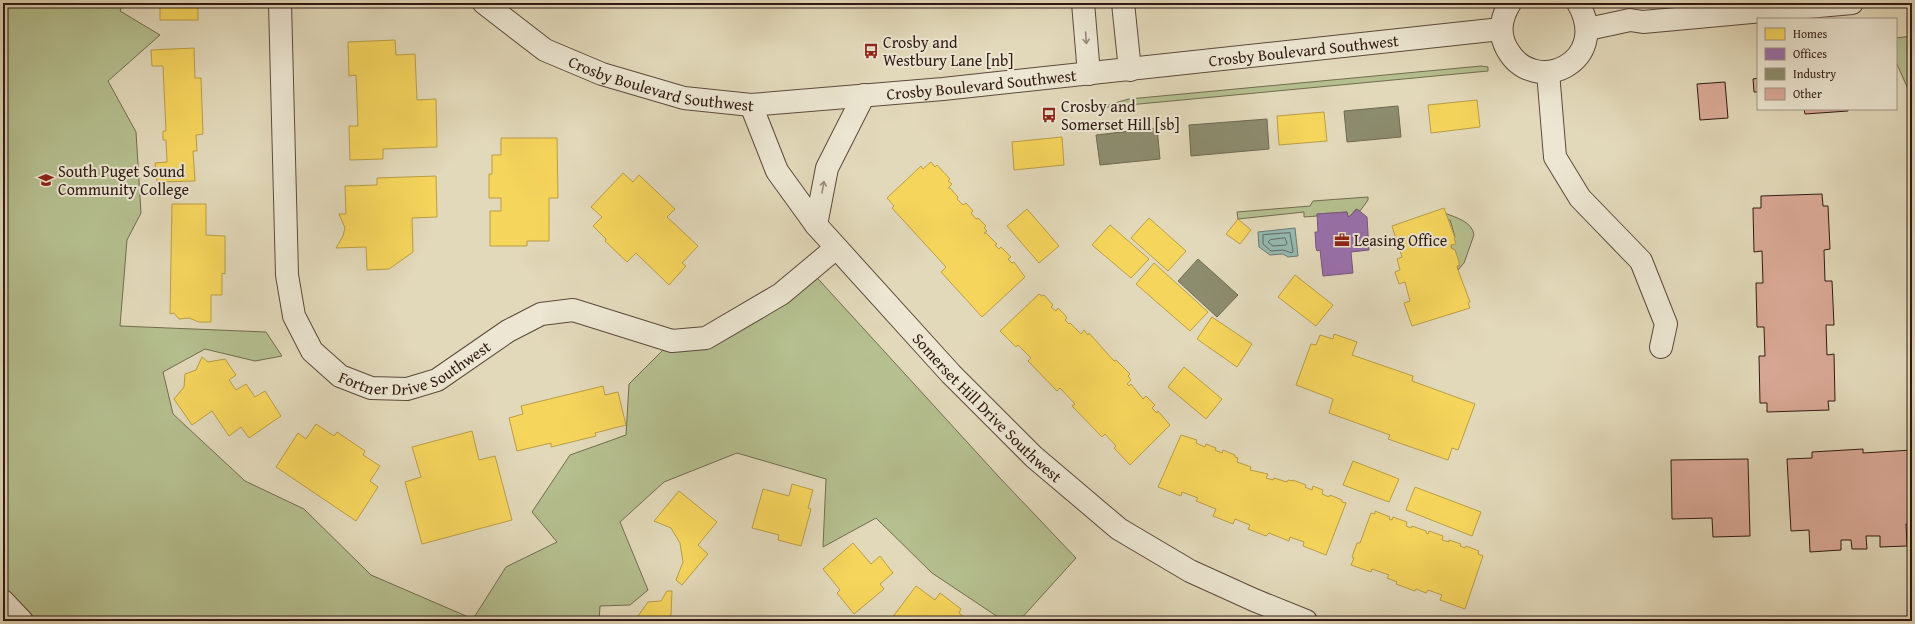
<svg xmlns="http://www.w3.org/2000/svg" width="1915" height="624" font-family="'Gentium Book Plus',serif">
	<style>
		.green { fill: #b5bf8f; stroke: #726c50 }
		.water { fill: #95bab2; stroke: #6c7a72 }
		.homes { fill: #f6d55c; stroke: #ba9d46 }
		.offices { fill: #9970ab; stroke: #79567d }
		.industry { fill: #8c8c6e; stroke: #706a52 }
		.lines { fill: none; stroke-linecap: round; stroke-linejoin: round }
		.shore { stroke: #626a62; stroke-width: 1 }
		.building { fill: #daa997; stroke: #2f1911 }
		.minor-casing { stroke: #5c493b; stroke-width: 24 }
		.minor { stroke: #ece6d2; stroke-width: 22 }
		.oneway { stroke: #978a7b }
		.labels { text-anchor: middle; stroke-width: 4; stroke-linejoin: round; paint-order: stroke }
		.poi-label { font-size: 16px; fill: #2f1911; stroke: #ece6d2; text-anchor: start }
		.street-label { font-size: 16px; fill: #2f1911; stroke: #ece6d2 }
	</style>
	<rect width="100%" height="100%" fill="#e2d9ba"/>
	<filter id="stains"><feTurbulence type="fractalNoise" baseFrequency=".005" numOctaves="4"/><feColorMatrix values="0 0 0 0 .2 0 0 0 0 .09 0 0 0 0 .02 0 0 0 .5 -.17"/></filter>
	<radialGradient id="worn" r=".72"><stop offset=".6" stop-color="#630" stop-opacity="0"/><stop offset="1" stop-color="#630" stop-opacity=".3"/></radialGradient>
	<g class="green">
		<path d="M 3,3 L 123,3 L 120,11 L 160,35 L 108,81 L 136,132 L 141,213 L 127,240 L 120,326 L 266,332 L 282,356 L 255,361 L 205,349 L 163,372 L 173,414 L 245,481 L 304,509 L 371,575 L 473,619 L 506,567 L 557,542 L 532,512 L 570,455 L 626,435 L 629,384 L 672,341 L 706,338 L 810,270 L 999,477 L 1076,558 L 1019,621 L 1004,621 L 932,573 L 876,518 L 823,547 L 826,479 L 737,453 L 664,482 L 620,522 L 648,590 L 630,605 L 600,606 L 599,621 L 3,621 Z"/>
		<path d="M 1912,36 L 1912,98 L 1896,62 L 1896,38 Z"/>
		<path d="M 1481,66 L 1488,67 L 1488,71 L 1097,108 L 1129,99 Z"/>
		<path d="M 1368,197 L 1368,200 L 1360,211 L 1356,209 L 1350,216 L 1348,217 L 1347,212 L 1317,214 L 1317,216 L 1304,217 L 1304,212 L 1238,219 L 1237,212 L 1310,206 L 1313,201 Z"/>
		<path d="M 1445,213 C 1456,218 1472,221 1474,235 L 1464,263 L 1458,270 L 1457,266 L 1459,266 L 1455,250 L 1451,248 L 1451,245 L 1455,244 L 1454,238 L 1455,237 L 1450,220 L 1447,220 Z"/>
	</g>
	<path class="water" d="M 1295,228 L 1298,256 L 1288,257 L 1283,254 L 1270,255 L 1259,247 L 1258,232 Z"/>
	<g class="homes">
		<rect x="160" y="3" width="38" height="17"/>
		<path d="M 770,3 L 813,3 L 813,7 L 769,7 Z"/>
		<path d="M 835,3 L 859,3 L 859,7 L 835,6 Z"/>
		<path d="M 395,40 L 396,55 L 415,54 L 417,100 L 436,99 L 437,147 L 383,149 L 383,159 L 350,160 L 349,126 L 358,126 L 356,75 L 349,76 L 348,42 Z"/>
		<path d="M 194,48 L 195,78 L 201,78 L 203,134 L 196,135 L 197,151 L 193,151 L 195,181 L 157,182 L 155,163 L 167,162 L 166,140 L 163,140 L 163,131 L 166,131 L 163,66 L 152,66 L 151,50 Z"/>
		<path d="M 1477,100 L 1480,127 L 1431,133 L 1428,105 Z"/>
		<path d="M 1324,112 L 1327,141 L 1279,145 L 1277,116 Z"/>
		<path d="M 1062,137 L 1064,165 L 1014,170 L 1012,142 Z"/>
		<path d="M 501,138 L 557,138 L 558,198 L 549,198 L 549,241 L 527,241 L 527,246 L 490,246 L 490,211 L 501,211 L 501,198 L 489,198 L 489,174 L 492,174 L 492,155 L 501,155 Z"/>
		<path d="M 931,162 L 935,167 L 937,165 L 950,179 L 948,181 L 952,184 L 948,188 L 950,188 L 958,197 L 957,199 L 963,205 L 966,203 L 973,211 L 971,213 L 976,219 L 978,218 L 986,226 L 984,228 L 987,231 L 984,233 L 986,233 L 997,244 L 995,245 L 999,249 L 1001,247 L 1011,257 L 1008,259 L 1012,263 L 1014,262 L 1025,277 L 982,317 L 941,272 L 946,267 L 892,208 L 894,206 L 887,198 L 921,166 L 923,169 Z"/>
		<path d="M 623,173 L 633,182 L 639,175 L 675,209 L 667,217 L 698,246 L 682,263 L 686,266 L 669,285 L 636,253 L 627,262 L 605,241 L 606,239 L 593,226 L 602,217 L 591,207 Z"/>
		<path d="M 436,176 L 437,217 L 412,218 L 413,252 L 389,269 L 367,270 L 366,247 L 336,248 L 343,236 L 345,228 L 339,214 L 346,214 L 345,186 L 377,185 L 377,178 Z"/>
		<path d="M 172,204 L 206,204 L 206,235 L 225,236 L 225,274 L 222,273 L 222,295 L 211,295 L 211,322 L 199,322 L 189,318 L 179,319 L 174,313 L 170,314 Z"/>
		<path d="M 1444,208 L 1455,238 L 1454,238 L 1456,244 L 1451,245 L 1451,248 L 1455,250 L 1459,262 L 1459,266 L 1457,266 L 1458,270 L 1470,302 L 1468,303 L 1470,308 L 1412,326 L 1404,303 L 1410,301 L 1405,282 L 1399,284 L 1395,272 L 1400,270 L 1397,259 L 1402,257 L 1392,226 Z"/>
		<path d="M 1027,209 L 1059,246 L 1039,263 L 1007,226 Z"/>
		<path d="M 1149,218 L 1186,251 L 1168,271 L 1131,238 Z"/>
		<path d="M 1238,219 L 1251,230 L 1240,244 L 1226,234 Z"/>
		<path d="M 1110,225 L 1149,259 L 1131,278 L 1092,245 Z"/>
		<path d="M 1154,263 L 1208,312 L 1190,331 L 1136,284 Z"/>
		<path d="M 1295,275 L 1333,305 L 1316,326 L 1278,297 Z"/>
		<path d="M 1039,294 L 1042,296 L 1044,295 L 1053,305 L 1051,307 L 1056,311 L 1058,308 L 1064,314 L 1067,318 L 1065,320 L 1069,324 L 1070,323 L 1081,334 L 1084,330 L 1088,335 L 1089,333 L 1114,361 L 1116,360 L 1130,374 L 1128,376 L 1131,380 L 1127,384 L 1129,386 L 1131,384 L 1143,399 L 1146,396 L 1155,405 L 1152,408 L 1157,413 L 1158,411 L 1170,425 L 1130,465 L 1114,448 L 1116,446 L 1105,434 L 1102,437 L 1072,406 L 1075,404 L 1060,388 L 1057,391 L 1028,361 L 1031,358 L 1018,345 L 1016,347 L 1000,331 Z"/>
		<path d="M 1212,317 L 1252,344 L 1237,367 L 1197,339 Z"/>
		<path d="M 1334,334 L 1357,342 L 1352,355 L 1413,376 L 1412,381 L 1475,404 L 1458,450 L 1452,448 L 1448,460 L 1388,439 L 1390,435 L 1329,413 L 1333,399 L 1296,385 L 1311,344 L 1316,345 L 1320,335 L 1333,339 Z"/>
		<path d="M 202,357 L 208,362 L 225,359 L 236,375 L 229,380 L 236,390 L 246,384 L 255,397 L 265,391 L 281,416 L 249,438 L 241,427 L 229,436 L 212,411 L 192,425 L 174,399 L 184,387 L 185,374 L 196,370 Z"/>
		<path d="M 1184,367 L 1222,399 L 1206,419 L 1168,387 Z"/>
		<path d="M 603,386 L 605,395 L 618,392 L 626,425 L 595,433 L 596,436 L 551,447 L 551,443 L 517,451 L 509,418 L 523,414 L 521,406 Z"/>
		<path d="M 316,424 L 334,436 L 337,432 L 365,451 L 363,455 L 380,466 L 370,481 L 378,487 L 356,521 L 276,467 L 298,433 L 306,439 Z"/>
		<path d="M 472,431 L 479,460 L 495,456 L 512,520 L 422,544 L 405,482 L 421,477 L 412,447 Z"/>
		<path d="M 1181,435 L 1197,440 L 1196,443 L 1205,447 L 1206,444 L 1216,448 L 1215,450 L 1222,453 L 1223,450 L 1235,455 L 1235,457 L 1238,458 L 1237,462 L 1251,467 L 1250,470 L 1268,474 L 1266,478 L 1273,480 L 1274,478 L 1287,482 L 1288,480 L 1293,481 L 1293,480 L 1306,485 L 1305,487 L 1312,490 L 1313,486 L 1323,490 L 1322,494 L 1329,497 L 1330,495 L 1342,500 L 1342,502 L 1346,503 L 1326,555 L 1303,546 L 1304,542 L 1290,537 L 1289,541 L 1269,533 L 1266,536 L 1248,529 L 1250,525 L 1235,519 L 1233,524 L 1213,516 L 1216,509 L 1196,501 L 1198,498 L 1182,492 L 1181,496 L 1158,487 Z"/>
		<path d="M 1353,461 L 1399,479 L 1389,502 L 1343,485 Z"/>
		<path d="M 792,484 L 813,490 L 808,508 L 811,509 L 801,546 L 778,540 L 779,535 L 752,528 L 763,489 L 789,496 Z"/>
		<path d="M 1415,487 L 1481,512 L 1472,536 L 1406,510 Z"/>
		<path d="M 679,491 L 717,522 L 698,545 L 708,554 L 682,585 L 676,580 L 683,562 L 680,543 L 671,528 L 654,521 Z"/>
		<path d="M 1375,511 L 1390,517 L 1389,519 L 1392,520 L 1393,517 L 1407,522 L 1406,526 L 1411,528 L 1412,526 L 1426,531 L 1426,533 L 1428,534 L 1429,531 L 1443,536 L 1442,540 L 1449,542 L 1449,540 L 1461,544 L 1460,546 L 1465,548 L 1466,546 L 1479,551 L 1478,554 L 1483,556 L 1465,609 L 1440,600 L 1442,595 L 1428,590 L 1426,593 L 1416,589 L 1415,591 L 1396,584 L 1397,582 L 1387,578 L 1389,575 L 1372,569 L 1371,572 L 1351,565 L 1354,558 L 1352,557 L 1357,543 L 1360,543 L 1371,513 L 1375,514 Z"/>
		<path d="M 853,543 L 871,564 L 880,556 L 893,573 L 880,584 L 884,589 L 854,614 L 837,593 L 840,590 L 823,569 Z"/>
		<path d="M 916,586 L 935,600 L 940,593 L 961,609 L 959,613 L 969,621 L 896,621 L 892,618 Z"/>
		<path d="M 667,591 L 672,591 L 671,615 L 665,621 L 612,621 L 612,618 L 626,619 L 638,616 L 648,602 L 661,601 Z"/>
	</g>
	<path class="offices" d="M 1357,209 L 1367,217 L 1369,250 L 1351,252 L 1353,273 L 1323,276 L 1320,250 L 1317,251 L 1316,248 L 1315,232 L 1318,232 L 1317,214 L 1347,212 L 1348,217 L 1350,216 Z"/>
	<g class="industry">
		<path d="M 1398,106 L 1401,137 L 1347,142 L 1344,111 Z"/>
		<path d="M 1267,119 L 1269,149 L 1191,156 L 1189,125 Z"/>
		<path d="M 1157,128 L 1160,159 L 1100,165 L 1096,135 Z"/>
		<path d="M 1198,259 L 1238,295 L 1217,317 L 1178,281 Z"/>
	</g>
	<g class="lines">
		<g class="shore">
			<path d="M 1290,233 L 1293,251 L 1292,253 L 1283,250 L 1271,251 L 1263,244 L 1263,235 Z"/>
			<path d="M 1285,238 L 1287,243 L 1286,245 L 1273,246 L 1268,242 L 1270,240 Z"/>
		</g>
	</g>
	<g class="building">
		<path d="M 1758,78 L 1758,92 L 1754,92 L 1753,79 Z"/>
		<path d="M 1725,82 L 1728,118 L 1700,120 L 1697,84 Z"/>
		<path d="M 1804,109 L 1848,109 L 1848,111 L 1805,114 Z"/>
		<path d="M 1822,194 L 1823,206 L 1828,206 L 1830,249 L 1824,250 L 1825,281 L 1832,281 L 1834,325 L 1826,325 L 1827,355 L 1834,354 L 1835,401 L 1828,401 L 1829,410 L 1767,412 L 1767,403 L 1760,403 L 1759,356 L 1765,356 L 1764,327 L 1757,327 L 1756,283 L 1763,283 L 1762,251 L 1754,252 L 1753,208 L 1761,208 L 1761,196 Z"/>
		<path d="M 1863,449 L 1863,453 L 1912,450 L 1912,524 L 1906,524 L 1907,546 L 1880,547 L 1880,536 L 1866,536 L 1867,549 L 1852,549 L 1851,540 L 1841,540 L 1841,550 L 1810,552 L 1809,530 L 1791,531 L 1787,459 L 1812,458 L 1812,452 Z"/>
		<path d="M 1748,459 L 1750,536 L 1713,537 L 1712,518 L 1672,519 L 1671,460 Z"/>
	</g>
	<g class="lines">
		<g class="minor-casing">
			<g id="minor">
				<path id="s1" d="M 280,3 L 287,275 L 294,316 L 312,351 L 340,376 L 371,388 L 407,389 L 437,380 L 508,331 L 541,314 L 573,310 L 672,341 L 706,338 L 781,294 L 836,248"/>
				<path id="s2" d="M 484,3 L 545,50 L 602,74 L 684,98 L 751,105 L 943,89 L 1501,29"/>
				<path d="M 1083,3 L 1089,74"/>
				<path d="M 1123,3 L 1130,70"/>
				<path d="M 1510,3 C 1501,18 1498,33 1507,49 C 1534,98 1612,62 1578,3"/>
				<path d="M 1588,29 L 1630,20 L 1643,22 L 1852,3"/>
				<path d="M 1548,72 L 1555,157 L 1580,198 L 1641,261 L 1666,324 L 1661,347"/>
				<path id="s3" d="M 751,105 L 777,171 L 816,225 L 951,374 L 1034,457 L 1119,529 L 1190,571 L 1254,600 L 1306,621"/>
				<path d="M 816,225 L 827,168 L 864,95"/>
				<path d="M 3,601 L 22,621"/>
			</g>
		</g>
		<use href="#minor" class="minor"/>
	</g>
	<defs><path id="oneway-shaft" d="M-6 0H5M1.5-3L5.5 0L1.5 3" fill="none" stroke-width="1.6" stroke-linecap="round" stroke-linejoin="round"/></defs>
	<g class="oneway">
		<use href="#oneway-shaft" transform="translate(1086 38) rotate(86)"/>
		<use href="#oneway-shaft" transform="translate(823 187) rotate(-80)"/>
	</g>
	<defs>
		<g id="bus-bare" transform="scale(1.2)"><path d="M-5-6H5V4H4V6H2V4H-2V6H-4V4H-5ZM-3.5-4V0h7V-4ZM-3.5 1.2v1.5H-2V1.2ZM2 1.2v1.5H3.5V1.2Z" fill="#8f2418" stroke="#ece6d2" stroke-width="2.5" paint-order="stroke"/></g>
		<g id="university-bare" transform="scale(1.2)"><path d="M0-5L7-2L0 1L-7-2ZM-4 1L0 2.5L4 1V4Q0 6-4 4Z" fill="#8f2418" stroke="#ece6d2" stroke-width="2.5" paint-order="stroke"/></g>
		<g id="office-bare" transform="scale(1.2)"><path d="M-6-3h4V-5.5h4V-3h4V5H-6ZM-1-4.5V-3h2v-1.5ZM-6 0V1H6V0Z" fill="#8f2418" stroke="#ece6d2" stroke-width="2.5" paint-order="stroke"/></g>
	</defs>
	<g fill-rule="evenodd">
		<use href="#bus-bare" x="871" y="51"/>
		<use href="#bus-bare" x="1049" y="115"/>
		<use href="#university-bare" x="46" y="180"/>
		<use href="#office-bare" x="1342" y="240"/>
	</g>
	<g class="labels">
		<g class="poi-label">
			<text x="883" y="48">Crosby and<tspan x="883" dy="18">Westbury Lane [nb]</tspan></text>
			<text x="1061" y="112">Crosby and<tspan x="1061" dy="18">Somerset Hill [sb]</tspan></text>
			<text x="58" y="177">South Puget Sound<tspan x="58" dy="18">Community College</tspan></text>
			<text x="1354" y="246">Leasing Office</text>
		</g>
		<g class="street-label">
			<text dy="6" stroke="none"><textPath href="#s2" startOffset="847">Crosby Boulevard Southwest</textPath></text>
			<text dy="6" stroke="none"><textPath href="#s2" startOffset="199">Crosby Boulevard Southwest</textPath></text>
			<text dy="6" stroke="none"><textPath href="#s2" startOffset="523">Crosby Boulevard Southwest</textPath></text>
			<text dy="6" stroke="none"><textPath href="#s1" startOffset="472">Fortner Drive Southwest</textPath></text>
			<text dy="6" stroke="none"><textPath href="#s3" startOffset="388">Somerset Hill Drive Southwest</textPath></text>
		</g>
	</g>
	<rect width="1915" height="624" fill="none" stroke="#e2d9ba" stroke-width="16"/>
	<rect x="4" y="4" width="1907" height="616" fill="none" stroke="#2f1911" stroke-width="2"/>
	<rect x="8" y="8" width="1899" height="608" fill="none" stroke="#2f1911"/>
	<rect x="1757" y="18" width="140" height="92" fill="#ece6d2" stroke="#a09485"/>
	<rect x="1765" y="28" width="20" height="12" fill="#f6d55c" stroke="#a09485"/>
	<text x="1793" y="38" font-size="12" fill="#2f1911">Homes</text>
	<rect x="1765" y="48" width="20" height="12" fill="#9970ab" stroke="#a09485"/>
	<text x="1793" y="58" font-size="12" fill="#2f1911">Offices</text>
	<rect x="1765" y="68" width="20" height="12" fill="#8c8c6e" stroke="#a09485"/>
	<text x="1793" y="78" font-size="12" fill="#2f1911">Industry</text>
	<rect x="1765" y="88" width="20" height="12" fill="#daa997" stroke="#a09485"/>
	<text x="1793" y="98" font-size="12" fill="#2f1911">Other</text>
	<rect width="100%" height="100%" filter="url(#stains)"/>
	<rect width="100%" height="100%" fill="url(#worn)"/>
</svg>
